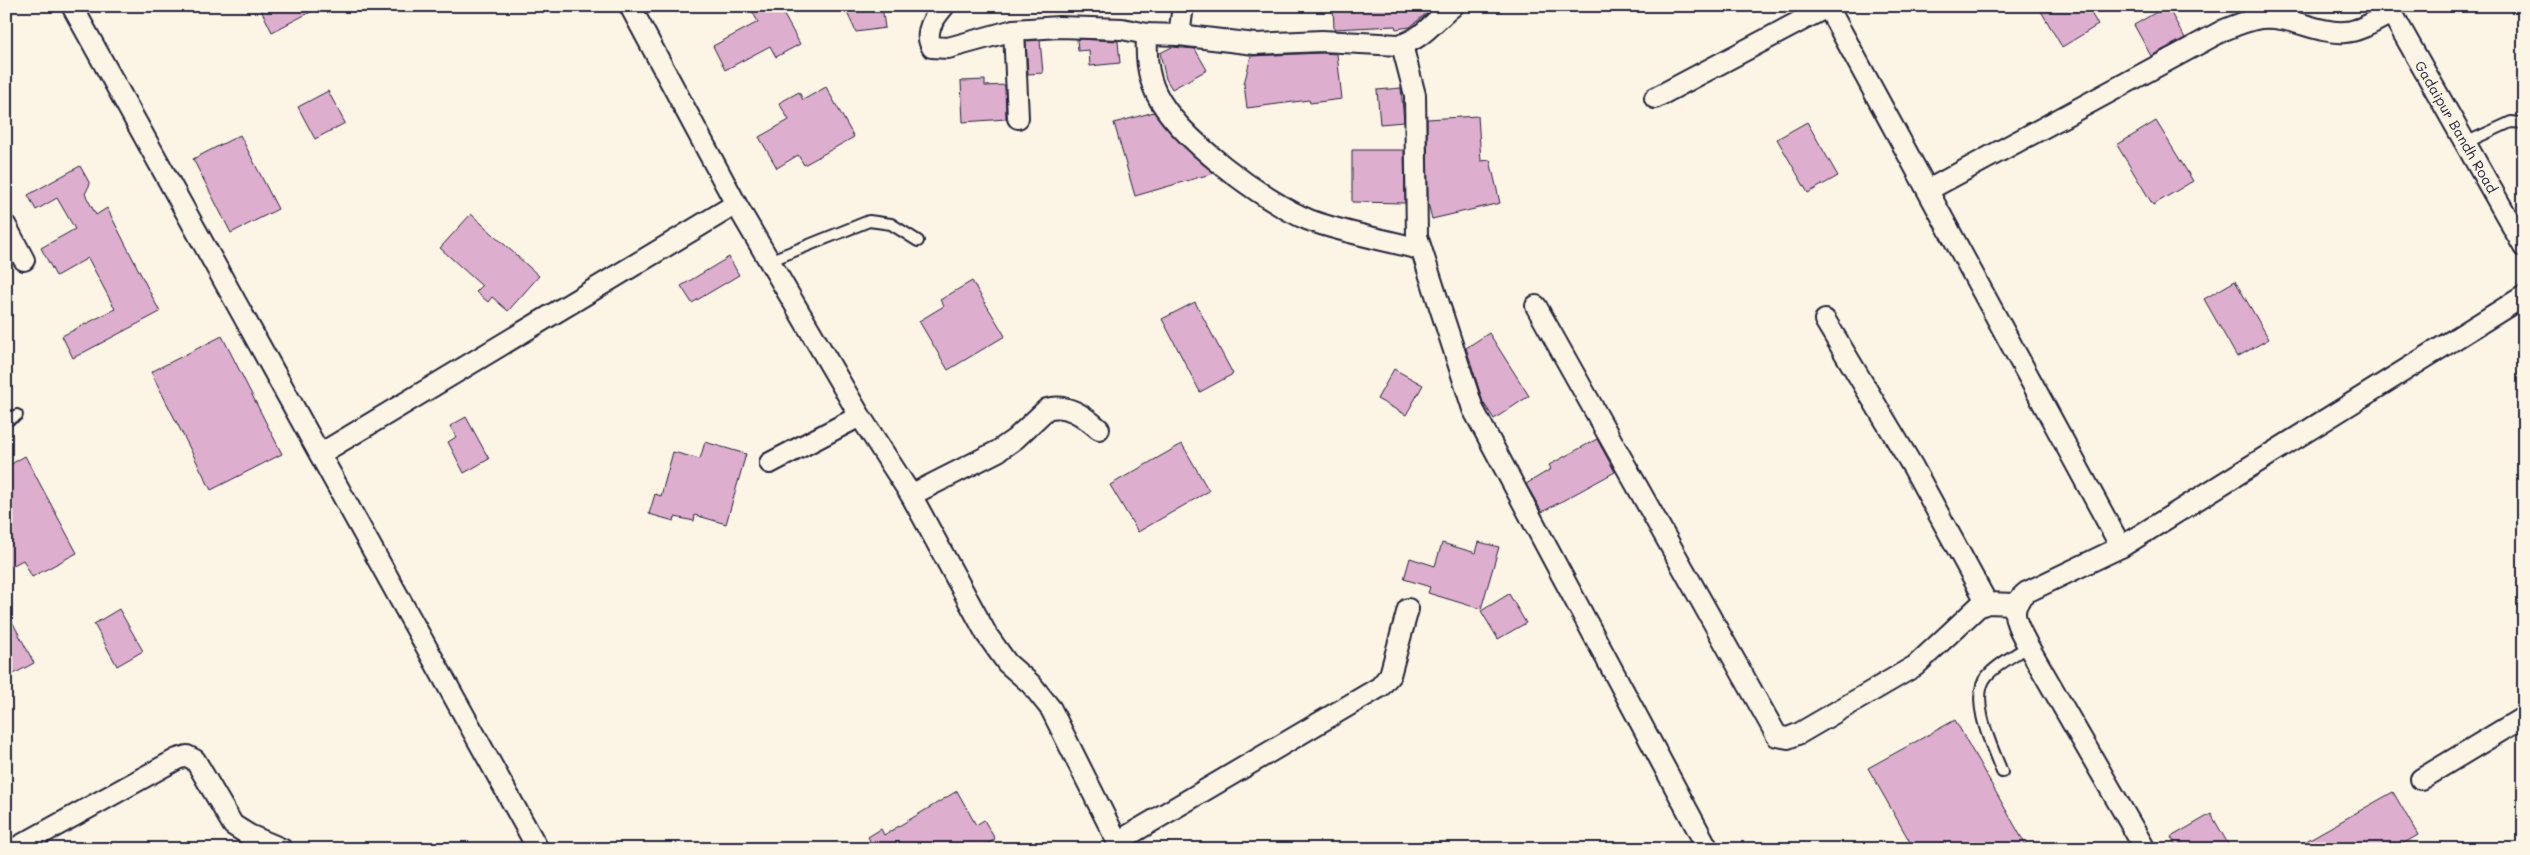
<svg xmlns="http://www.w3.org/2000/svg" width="2530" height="855" font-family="Mali,sans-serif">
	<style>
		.building { fill: #deaece; stroke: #22223b }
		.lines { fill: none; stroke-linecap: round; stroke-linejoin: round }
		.lane-casing { stroke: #22223b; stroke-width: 14 }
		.street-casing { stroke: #22223b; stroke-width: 24 }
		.lane { stroke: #fcf5e5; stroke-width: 10 }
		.street { stroke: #fcf5e5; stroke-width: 20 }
		.labels { text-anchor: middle; stroke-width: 4; stroke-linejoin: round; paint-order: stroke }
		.street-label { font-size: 14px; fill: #22223b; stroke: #fcf5e5 }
	</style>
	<rect width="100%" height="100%" fill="#fcf5e5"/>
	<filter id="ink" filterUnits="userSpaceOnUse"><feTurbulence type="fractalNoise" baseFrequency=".02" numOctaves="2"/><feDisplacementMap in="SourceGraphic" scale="10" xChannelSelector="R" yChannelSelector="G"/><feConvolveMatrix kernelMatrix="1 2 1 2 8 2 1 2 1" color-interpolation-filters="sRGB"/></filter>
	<g filter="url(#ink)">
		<g class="building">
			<path d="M 259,6 L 322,6 L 272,32 Z"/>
			<path d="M 761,6 L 779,6 L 800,44 L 776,57 L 770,46 L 725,70 L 713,46 L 758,22 L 752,11 Z"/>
			<path d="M 844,6 L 882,6 L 885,28 L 856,32 Z"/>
			<path d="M 1333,6 L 1435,6 L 1410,27 L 1396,29 L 1395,26 L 1334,29 Z"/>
			<path d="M 2038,6 L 2087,6 L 2098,25 L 2062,47 Z"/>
			<path d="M 2167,6 L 2185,38 L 2151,56 L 2134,25 Z"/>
			<path d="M 1077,39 L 1118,41 L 1120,63 L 1090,66 L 1089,50 L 1078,51 Z"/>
			<path d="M 1040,40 L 1043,73 L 1028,74 L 1026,41 Z"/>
			<path d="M 1172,47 L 1195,49 L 1207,70 L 1172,89 L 1166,79 L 1160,53 Z"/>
			<path d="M 1322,53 L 1337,54 L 1342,99 L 1310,103 L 1309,100 L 1247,108 L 1244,84 L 1251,56 Z"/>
			<path d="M 985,80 L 985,86 L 1005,85 L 1006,119 L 963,122 L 961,81 Z"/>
			<path d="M 826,87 L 854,137 L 804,165 L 798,155 L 777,168 L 759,137 L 789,120 L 779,103 L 799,92 L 803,100 Z"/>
			<path d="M 1401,88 L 1404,122 L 1380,124 L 1377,90 Z"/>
			<path d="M 328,91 L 345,123 L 315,139 L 298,107 Z"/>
			<path d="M 1154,112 L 1174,137 L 1214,173 L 1135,196 L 1114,123 Z"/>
			<path d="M 1478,116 L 1481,161 L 1490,160 L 1500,203 L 1432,219 L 1428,203 L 1427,119 Z"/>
			<path d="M 2156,121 L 2193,181 L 2153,205 L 2117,145 Z"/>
			<path d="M 1807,122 L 1838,176 L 1808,193 L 1777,139 Z"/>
			<path d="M 240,135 L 278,209 L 231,233 L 193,159 Z"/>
			<path d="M 1352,150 L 1404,150 L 1405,203 L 1352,202 Z"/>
			<path d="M 80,166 L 90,184 L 85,194 L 96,215 L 107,208 L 160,312 L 73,358 L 62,336 L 115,309 L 88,258 L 56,276 L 41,248 L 75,229 L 57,198 L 36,210 L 28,195 Z"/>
			<path d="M 471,214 L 539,276 L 508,311 L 492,297 L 488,302 L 476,292 L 482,286 L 440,248 Z"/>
			<path d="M 729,257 L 739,275 L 692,303 L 681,286 Z"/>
			<path d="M 972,281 L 1005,336 L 948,370 L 919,321 L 944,306 L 940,300 Z"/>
			<path d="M 2235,281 L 2269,339 L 2237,357 L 2204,299 Z"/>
			<path d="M 1195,302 L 1233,374 L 1200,392 L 1162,319 Z"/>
			<path d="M 1489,333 L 1529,396 L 1494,419 L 1483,402 L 1466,348 Z"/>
			<path d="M 222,336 L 282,454 L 211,490 L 151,372 Z"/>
			<path d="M 1394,369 L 1423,385 L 1406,415 L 1377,399 Z"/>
			<path d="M 466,417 L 489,459 L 464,473 L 448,442 L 456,437 L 450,426 Z"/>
			<path d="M 1597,439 L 1615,472 L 1542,512 L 1526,484 L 1551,469 L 1549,465 Z"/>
			<path d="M 705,442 L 746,454 L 726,524 L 695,515 L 694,521 L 675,517 L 674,521 L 649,514 L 655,494 L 661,496 L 673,452 L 700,459 Z"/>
			<path d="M 1182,444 L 1209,491 L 1138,532 L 1110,485 Z"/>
			<path d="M 25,456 L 77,553 L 32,577 L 23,560 L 6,569 L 6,467 Z"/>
			<path d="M 1479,542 L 1499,547 L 1481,609 L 1428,593 L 1430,587 L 1404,579 L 1410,558 L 1435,566 L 1442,543 L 1476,553 Z"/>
			<path d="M 1509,594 L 1526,623 L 1498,639 L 1481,611 Z"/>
			<path d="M 119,609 L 143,651 L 117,666 L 94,624 Z"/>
			<path d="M 6,610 L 34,663 L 6,678 Z"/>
			<path d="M 1955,720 L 2028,849 L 1914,849 L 1868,768 Z"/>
			<path d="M 957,791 L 976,825 L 984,820 L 995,839 L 980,849 L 861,849 L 871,843 L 868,837 L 881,829 L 884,835 Z"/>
			<path d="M 2393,792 L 2418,835 L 2394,849 L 2292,849 Z"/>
			<path d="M 2211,814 L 2231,849 L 2178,849 L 2171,837 Z"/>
		</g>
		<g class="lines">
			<g class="lane-casing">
				<g id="lane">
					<path d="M 2465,143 L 2511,122 L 2524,123"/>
					<path d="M 769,261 L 869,221 L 891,224 L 918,241"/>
					<path d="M 6,421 L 17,415"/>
					<path d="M 2002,772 C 1993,749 1968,698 1987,676 C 1997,664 2015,655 2028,646"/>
				</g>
			</g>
			<g class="street-casing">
				<g id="street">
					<path d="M 72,6 L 538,849"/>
					<path d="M 630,6 L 736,204 L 860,416 L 911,495 L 987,635 L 1007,663 L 1031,684 L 1051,709 L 1121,849"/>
					<path d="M 944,6 C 934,18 923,32 932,47 L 948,48 L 1014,30 L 1059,27 L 1122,29 L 1147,34 L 1179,35 L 1255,44 L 1322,41 L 1399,45 C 1422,40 1435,20 1453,6"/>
					<path d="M 2388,6 L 2524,247"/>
					<path d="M 1828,7 L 2121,547"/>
					<path d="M 1014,30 L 1018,118"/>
					<path d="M 1147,34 C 1146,55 1147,74 1156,93 C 1177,137 1264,202 1309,220 C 1344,233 1383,239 1419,249"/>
					<path d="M 1179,35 L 1183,6"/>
					<path d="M 1402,45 L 1415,95 L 1417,236 L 1473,409 L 1708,849"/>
					<path d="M 1655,98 L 1829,6"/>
					<path d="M 1928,190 L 2224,30 C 2236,25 2249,20 2261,18 C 2290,15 2317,34 2345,32 C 2361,31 2377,20 2391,13"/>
					<path d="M 6,226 L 24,260"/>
					<path d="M 1536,306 L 1777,736 L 1788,738 L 1800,733 L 1915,666 L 1978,607 L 1987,603 L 2015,604"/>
					<path d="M 1825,320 L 1913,467 L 1987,603"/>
					<path d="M 320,454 L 736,204"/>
					<path d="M 770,463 L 860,416"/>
					<path d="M 911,495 L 998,451 L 1015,439 L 1047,409 C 1067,403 1084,416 1099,429"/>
					<path d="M 2421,779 L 2524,717"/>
					<path d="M 1117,842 L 1380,687 L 1390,675 L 1408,609"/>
					<path d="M 14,849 L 177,759 L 187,756 L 195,760 L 233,825 L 249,835 L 282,849"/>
					<path d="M 2145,849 L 2028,646 C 2018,626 2005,609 2027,592 L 2121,547 L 2524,296"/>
				</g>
			</g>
			<use href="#lane" class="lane"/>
			<use href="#street" class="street"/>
		</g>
	</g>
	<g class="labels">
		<g class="street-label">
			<text transform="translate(2456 127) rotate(60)" y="5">Gadaipur Bandh Road</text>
		</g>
	</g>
	<rect width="2530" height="855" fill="none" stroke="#fcf5e5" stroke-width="25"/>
	<rect x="12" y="12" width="2505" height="830" fill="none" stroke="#22223b" stroke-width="2" filter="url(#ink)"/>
</svg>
